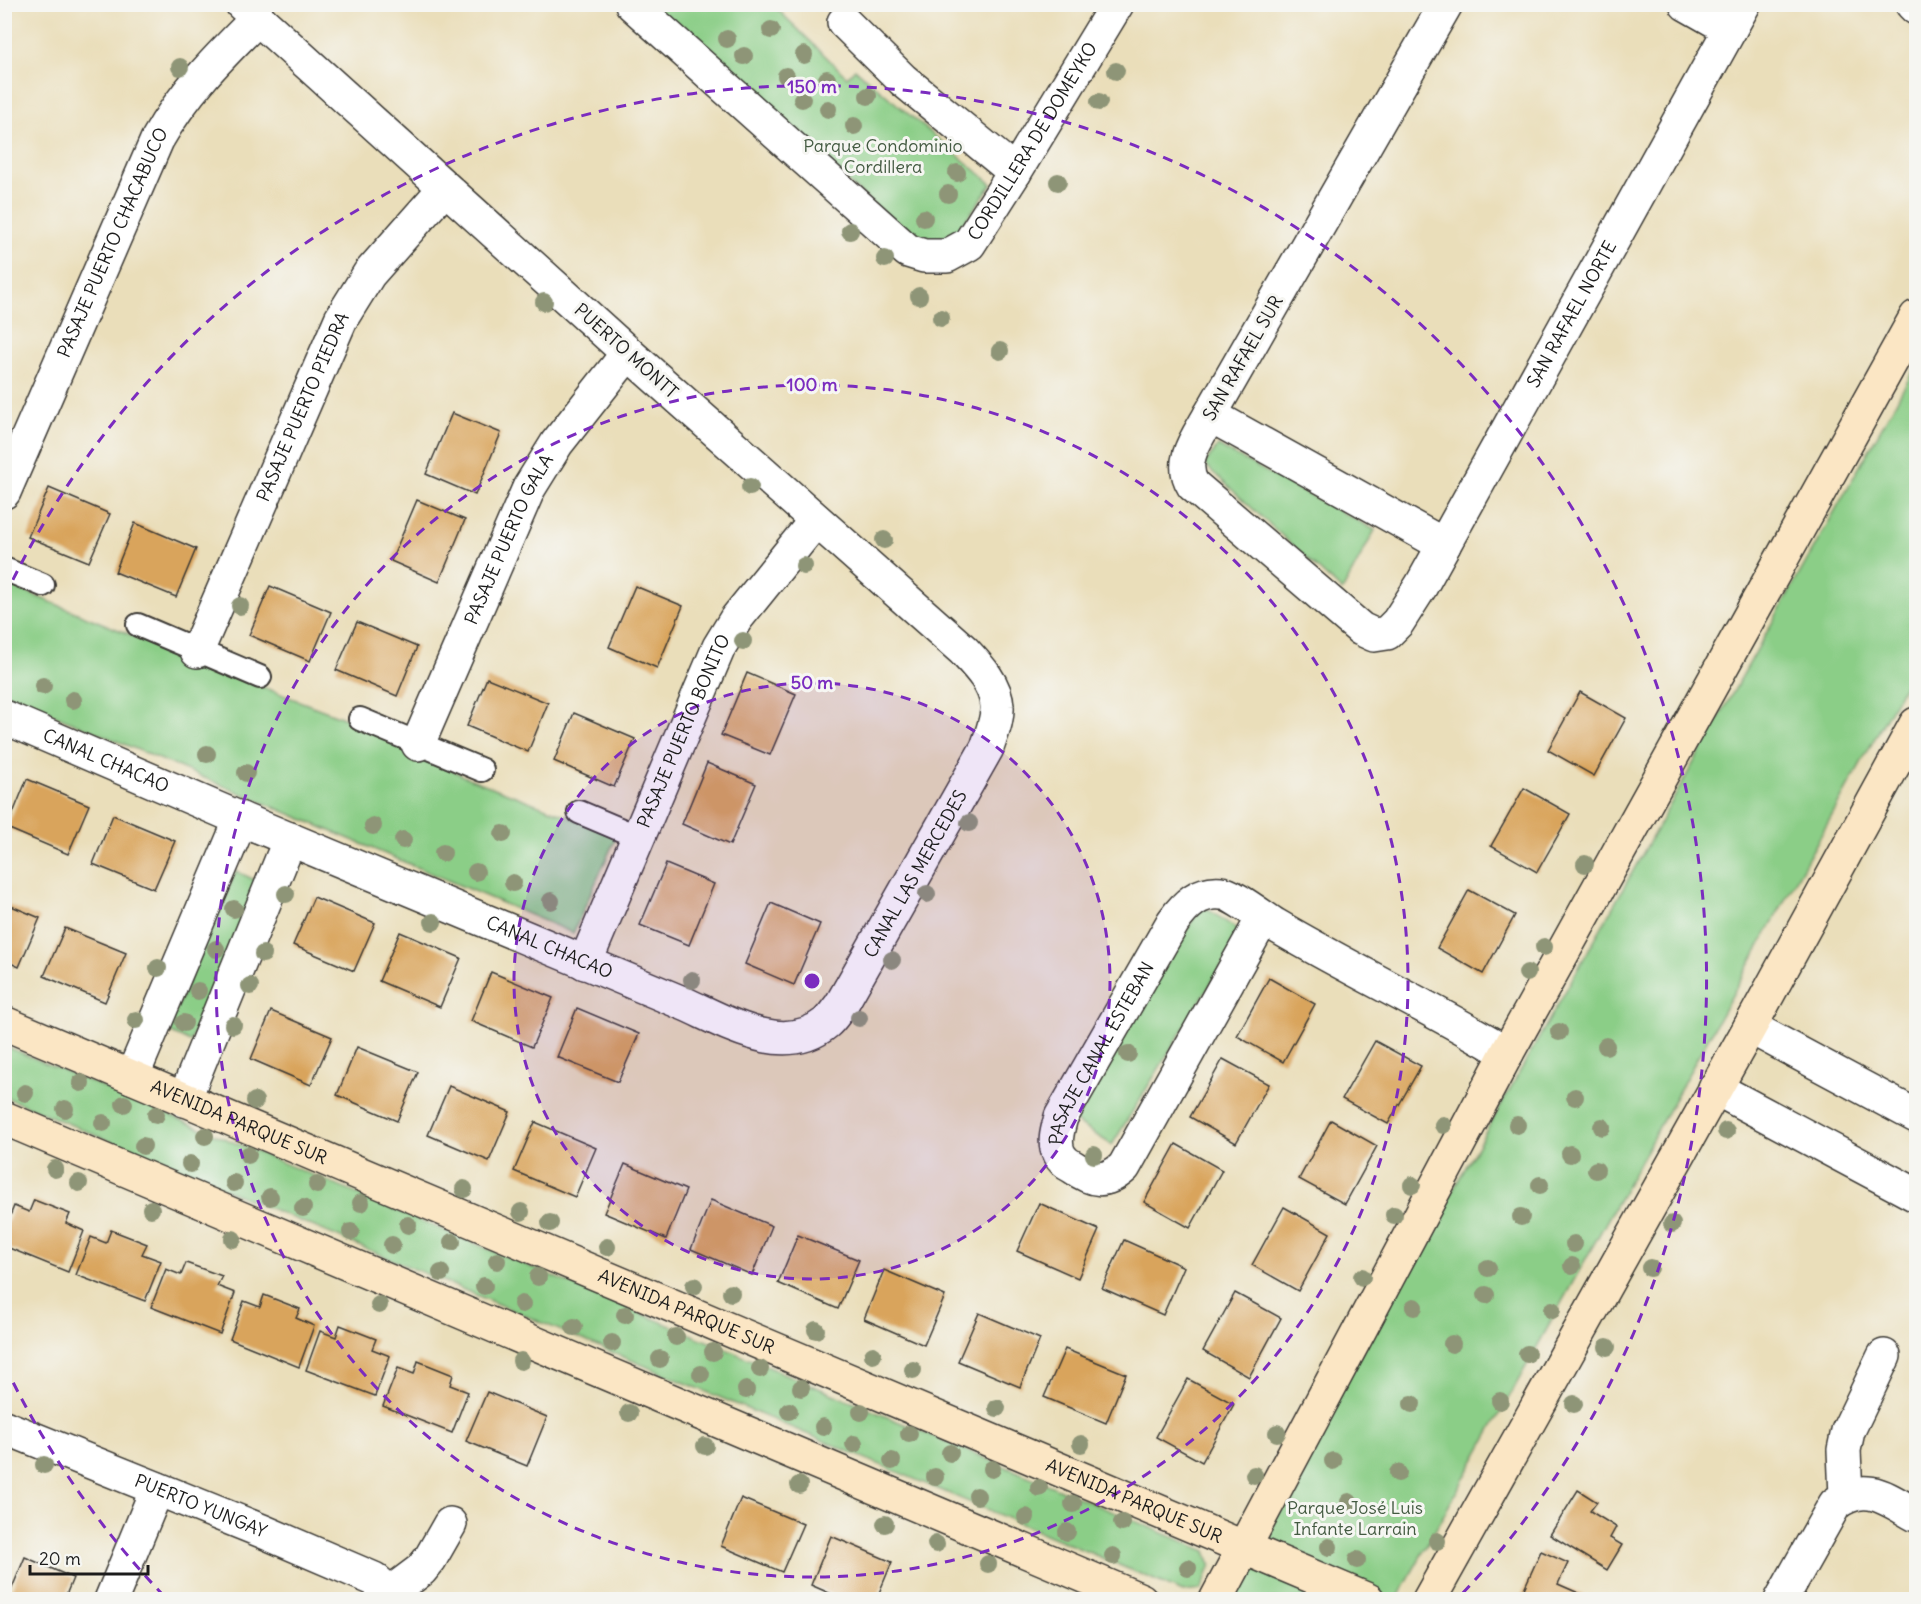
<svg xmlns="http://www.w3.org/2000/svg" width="1921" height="1604" font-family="Delius,sans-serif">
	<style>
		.green { fill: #8bce87; stroke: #547552; stroke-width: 1.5 }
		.building { fill: #d9a45b }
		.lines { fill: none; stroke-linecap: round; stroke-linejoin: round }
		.lane-casing { stroke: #3b3934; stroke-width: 26 }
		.street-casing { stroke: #3b3934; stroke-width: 36 }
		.secondary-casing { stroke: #3b3934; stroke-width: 36 }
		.lane { stroke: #fff; stroke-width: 22 }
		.street { stroke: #fff; stroke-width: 33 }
		.secondary { stroke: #fbe6c4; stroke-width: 33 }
		.tree { fill: #8e9577 }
		.ring { fill: none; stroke: #7b2cbf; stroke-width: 3; stroke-dasharray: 10 8 }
		.labels { text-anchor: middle; stroke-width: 6; stroke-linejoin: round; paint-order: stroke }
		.street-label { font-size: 18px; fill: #1c1c1c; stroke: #f6f6f2 }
		.park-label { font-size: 18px; fill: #435a41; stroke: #f6f6f2 }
		.centre { fill: #7b2cbf; stroke: #f6f6f2; stroke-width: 3 }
		.ring-label { font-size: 18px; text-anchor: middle; font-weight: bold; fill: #7b2cbf; stroke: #f6f6f2; stroke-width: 6; stroke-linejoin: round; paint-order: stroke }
	</style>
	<rect width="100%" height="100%" fill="#f6f6f2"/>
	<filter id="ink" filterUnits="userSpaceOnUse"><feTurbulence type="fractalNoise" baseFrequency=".0167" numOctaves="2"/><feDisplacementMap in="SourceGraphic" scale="12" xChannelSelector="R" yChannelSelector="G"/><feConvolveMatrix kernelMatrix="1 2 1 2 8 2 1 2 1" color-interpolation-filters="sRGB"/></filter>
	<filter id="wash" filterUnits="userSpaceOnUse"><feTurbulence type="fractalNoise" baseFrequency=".008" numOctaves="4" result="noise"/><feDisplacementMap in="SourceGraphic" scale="24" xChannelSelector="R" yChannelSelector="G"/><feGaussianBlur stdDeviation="1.35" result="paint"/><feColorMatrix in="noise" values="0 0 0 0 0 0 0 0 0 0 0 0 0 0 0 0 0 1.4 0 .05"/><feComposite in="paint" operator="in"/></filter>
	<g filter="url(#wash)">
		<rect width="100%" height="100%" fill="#eadeba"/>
		<g class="green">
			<path d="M 646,5 L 773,5 L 847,77 L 855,69 L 992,184 L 951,240 L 919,244 Z"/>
			<path d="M 1916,366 L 1916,664 L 1397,1599 L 1224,1600 L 1271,1512 L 1601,928 Z"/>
			<path d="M 1218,446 L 1375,530 L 1342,591 L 1204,464 Z"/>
			<path d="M 4,583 L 197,662 L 341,717 L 425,753 L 463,776 L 617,835 L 573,933 L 5,694 Z"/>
			<path d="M 236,871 L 259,882 L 190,1042 L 167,1031 Z"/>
			<path d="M 1202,905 L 1242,933 L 1112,1145 L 1071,1119 Z"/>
			<path d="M 5,1046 L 1206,1551 L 1211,1565 L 1201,1590 L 1183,1592 L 5,1097 Z"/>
		</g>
		<g id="blocks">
			<g class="building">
				<path d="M 452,413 L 501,433 L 475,495 L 426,474 Z"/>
				<path d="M 49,488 L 110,514 L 89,562 L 28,537 Z"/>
				<path d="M 417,500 L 465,520 L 439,582 L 391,561 Z"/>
				<path d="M 135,523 L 196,549 L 176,597 L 115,572 Z"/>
				<path d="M 270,586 L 331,612 L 310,661 L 249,635 Z"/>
				<path d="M 635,586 L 683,606 L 657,668 L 609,647 Z"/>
				<path d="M 357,622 L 417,647 L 397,696 L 336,670 Z"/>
				<path d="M 747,673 L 796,694 L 770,755 L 721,735 Z"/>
				<path d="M 487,678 L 548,703 L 528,752 L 467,726 Z"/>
				<path d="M 1580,692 L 1626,718 L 1594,776 L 1548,750 Z"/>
				<path d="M 574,713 L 635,739 L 614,787 L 554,761 Z"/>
				<path d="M 707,763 L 756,784 L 730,845 L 682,824 Z"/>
				<path d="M 27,779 L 89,805 L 68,854 L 7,828 Z"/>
				<path d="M 1524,788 L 1570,814 L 1537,872 L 1491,846 Z"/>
				<path d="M 113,815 L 175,841 L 154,889 L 93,864 Z"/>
				<path d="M 666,864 L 714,884 L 689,945 L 640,925 Z"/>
				<path d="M 1469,890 L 1515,915 L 1483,974 L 1437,948 Z"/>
				<path d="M 314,897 L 375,923 L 354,971 L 293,945 Z"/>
				<path d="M 4,903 L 40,918 L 19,967 L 4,960 Z"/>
				<path d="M 771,903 L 820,924 L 794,985 L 745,964 Z"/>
				<path d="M 65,928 L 126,953 L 105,1002 L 44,976 Z"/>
				<path d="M 400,932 L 461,958 L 440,1007 L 379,981 Z"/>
				<path d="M 491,972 L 553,998 L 532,1047 L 471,1021 Z"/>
				<path d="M 1269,978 L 1315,1004 L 1283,1062 L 1237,1036 Z"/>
				<path d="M 577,1008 L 639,1034 L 618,1082 L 557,1057 Z"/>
				<path d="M 271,1011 L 332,1037 L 311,1085 L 251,1059 Z"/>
				<path d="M 1375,1041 L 1421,1066 L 1388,1124 L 1342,1099 Z"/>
				<path d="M 357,1047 L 418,1072 L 397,1121 L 337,1095 Z"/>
				<path d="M 1223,1059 L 1269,1084 L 1236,1143 L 1190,1117 Z"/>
				<path d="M 449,1086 L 510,1112 L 489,1161 L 428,1135 Z"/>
				<path d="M 1331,1120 L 1377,1146 L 1345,1204 L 1299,1179 Z"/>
				<path d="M 535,1122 L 596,1148 L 575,1197 L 514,1171 Z"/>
				<path d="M 1176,1144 L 1222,1170 L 1190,1228 L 1144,1202 Z"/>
				<path d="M 625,1164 L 686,1190 L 666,1239 L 604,1213 Z"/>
				<path d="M 34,1200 L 70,1214 L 66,1223 L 84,1231 L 68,1272 L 4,1246 L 4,1231 L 14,1206 L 29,1212 Z"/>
				<path d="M 711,1200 L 772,1226 L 752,1275 L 691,1249 Z"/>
				<path d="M 1039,1203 L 1099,1230 L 1078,1278 L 1017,1251 Z"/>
				<path d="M 1284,1207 L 1330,1233 L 1298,1291 L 1252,1265 Z"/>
				<path d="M 111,1230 L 147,1244 L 142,1254 L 161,1261 L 145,1301 L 76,1275 L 91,1237 L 106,1243 Z"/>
				<path d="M 798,1235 L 859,1260 L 838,1309 L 778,1283 Z"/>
				<path d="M 1124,1240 L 1184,1267 L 1163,1315 L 1102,1288 Z"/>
				<path d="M 186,1263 L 222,1276 L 217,1286 L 235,1293 L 220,1334 L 151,1307 L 166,1269 L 181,1275 Z"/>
				<path d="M 884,1270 L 945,1296 L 924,1345 L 864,1319 Z"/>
				<path d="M 1235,1293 L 1281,1318 L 1249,1377 L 1203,1351 Z"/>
				<path d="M 264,1295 L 300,1309 L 296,1318 L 314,1326 L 299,1367 L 230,1339 L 244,1301 L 260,1307 Z"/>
				<path d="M 979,1313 L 1040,1339 L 1020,1387 L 958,1361 Z"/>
				<path d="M 340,1325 L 376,1339 L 372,1349 L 390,1356 L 375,1396 L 306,1370 L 320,1331 L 336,1337 Z"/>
				<path d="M 1065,1349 L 1126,1374 L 1106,1423 L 1044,1397 Z"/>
				<path d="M 418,1361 L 453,1375 L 450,1385 L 468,1392 L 452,1433 L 383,1406 L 398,1368 L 414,1374 Z"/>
				<path d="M 1188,1379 L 1234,1404 L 1202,1462 L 1156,1437 Z"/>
				<path d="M 487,1392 L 547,1417 L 527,1466 L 466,1441 Z"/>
				<path d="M 1578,1490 L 1597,1502 L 1590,1511 L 1616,1527 L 1610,1538 L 1622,1545 L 1607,1570 L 1550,1535 Z"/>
				<path d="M 741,1498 L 803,1524 L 782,1572 L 721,1546 Z"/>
				<path d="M 831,1536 L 892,1562 L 876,1600 L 845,1600 L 811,1585 Z"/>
				<path d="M 1541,1551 L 1568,1563 L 1558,1584 L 1583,1595 L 1581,1600 L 1519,1600 Z"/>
				<path d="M 25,1557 L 73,1578 L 64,1600 L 7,1600 Z"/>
			</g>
		</g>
	</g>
	<g filter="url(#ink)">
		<use href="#blocks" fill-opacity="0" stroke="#3b3934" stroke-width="1.5"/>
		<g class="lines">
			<g class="lane-casing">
				<g id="lane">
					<path d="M 4,569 L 43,585"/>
					<path d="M 138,625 L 260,677"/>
					<path d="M 360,719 L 482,770"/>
					<path d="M 579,812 L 638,837"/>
				</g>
			</g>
			<g class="street-casing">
				<g id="street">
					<path id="s1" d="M 632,4 L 908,251 L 924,256 L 947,256 L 969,244 L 1015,172 L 1117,4"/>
					<path id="s2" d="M 1446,4 L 1210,415 C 1198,437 1178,461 1193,485 L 1361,629 L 1374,635 L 1387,633 L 1398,622 L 1421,586 L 1744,4"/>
					<path d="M 1686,4 L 1730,29"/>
					<path d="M 1912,4 L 1916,8"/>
					<path d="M 844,22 L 903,80 L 1015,172"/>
					<path d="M 1210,415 L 1444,545"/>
					<path id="s3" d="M 4,492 L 157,140 C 184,92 218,58 257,19"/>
					<path id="s4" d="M 197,651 L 341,319 L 369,274 L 445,188"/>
					<path id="s5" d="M 4,717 L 241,819 L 685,1004 C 726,1022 784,1058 826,1023 C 832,1018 836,1011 841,1005 L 987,748 C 991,735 998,720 997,706 C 996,684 977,665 963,650 L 628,353 L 242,4"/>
					<path id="s6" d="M 418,744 L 529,488 L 557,443 L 628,353"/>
					<path id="s7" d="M 1263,918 L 1124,1167 C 1105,1184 1092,1181 1073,1167 C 1067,1164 1062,1160 1059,1154 C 1053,1142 1058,1129 1061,1117 L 1173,922 C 1185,905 1199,891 1221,893 C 1231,893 1265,919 1275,925 C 1351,970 1432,1008 1507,1053"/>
					<path id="s8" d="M 585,963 L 719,647 L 736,619 L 816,520"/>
					<path d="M 1750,1027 L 1916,1116"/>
					<path d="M 132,1077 L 241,819"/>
					<path d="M 1715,1088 L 1916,1195"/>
					<path d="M 184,1100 L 290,839"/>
					<path id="s9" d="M 4,1427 L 262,1531 L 374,1579 C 381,1585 388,1590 390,1600"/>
					<path d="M 1846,1496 L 1844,1450 L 1848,1431 L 1884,1356"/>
					<path d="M 389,1594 L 421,1570 L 430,1559 L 450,1524"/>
					<path d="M 111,1600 L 157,1489"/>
					<path d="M 1781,1600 L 1835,1504 C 1866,1480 1887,1499 1916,1515"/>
				</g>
			</g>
			<g class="secondary-casing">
				<g id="secondary">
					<path id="s10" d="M 4,1023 L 1368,1600"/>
					<path d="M 4,1118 L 1141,1600"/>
					<path d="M 1216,1600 L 1507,1053 L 1916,317"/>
					<path d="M 1429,1600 L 1750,1027 L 1916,724"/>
				</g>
			</g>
			<use href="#lane" class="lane"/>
			<use href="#street" class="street"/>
			<use href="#secondary" class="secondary"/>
		</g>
		<g class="tree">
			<circle cx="771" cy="30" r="9"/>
			<circle cx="727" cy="39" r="9"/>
			<circle cx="804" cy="55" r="9"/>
			<circle cx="744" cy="56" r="9"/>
			<circle cx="180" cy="67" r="9"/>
			<circle cx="1116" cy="71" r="9"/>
			<circle cx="786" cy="76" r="9"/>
			<circle cx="827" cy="79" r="9"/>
			<circle cx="868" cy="96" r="9"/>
			<circle cx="802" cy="99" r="9"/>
			<circle cx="1099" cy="102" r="9"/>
			<circle cx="828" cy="109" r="9"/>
			<circle cx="854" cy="126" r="9"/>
			<circle cx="957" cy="173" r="9"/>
			<circle cx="1058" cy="182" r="9"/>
			<circle cx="948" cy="194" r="9"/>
			<circle cx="924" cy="218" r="9"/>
			<circle cx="850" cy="231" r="9"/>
			<circle cx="885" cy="259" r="9"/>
			<circle cx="919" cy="296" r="9"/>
			<circle cx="544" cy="302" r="9"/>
			<circle cx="941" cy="318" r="9"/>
			<circle cx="1000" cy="351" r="9"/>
			<circle cx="750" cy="487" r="9"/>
			<circle cx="884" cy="540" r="9"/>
			<circle cx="804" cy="566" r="9"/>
			<circle cx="240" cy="606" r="9"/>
			<circle cx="743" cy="641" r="9"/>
			<circle cx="43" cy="686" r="9"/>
			<circle cx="73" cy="700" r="9"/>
			<circle cx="207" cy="754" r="9"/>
			<circle cx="246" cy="773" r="9"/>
			<circle cx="969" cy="823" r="9"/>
			<circle cx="373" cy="826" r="9"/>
			<circle cx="503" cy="834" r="9"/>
			<circle cx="403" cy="840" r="9"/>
			<circle cx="443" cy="853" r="9"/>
			<circle cx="1585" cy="864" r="9"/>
			<circle cx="476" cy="872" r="9"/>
			<circle cx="513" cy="883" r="9"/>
			<circle cx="286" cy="894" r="9"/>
			<circle cx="927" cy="894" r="9"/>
			<circle cx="551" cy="901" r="9"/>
			<circle cx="234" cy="909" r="9"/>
			<circle cx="433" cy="922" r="9"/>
			<circle cx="1544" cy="947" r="9"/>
			<circle cx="216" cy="949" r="9"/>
			<circle cx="263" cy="954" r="9"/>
			<circle cx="892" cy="960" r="9"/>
			<circle cx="158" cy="968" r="9"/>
			<circle cx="1527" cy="973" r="9"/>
			<circle cx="692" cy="980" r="9"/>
			<circle cx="250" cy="986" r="9"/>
			<circle cx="198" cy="991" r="9"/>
			<circle cx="859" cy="1018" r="9"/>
			<circle cx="136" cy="1020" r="9"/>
			<circle cx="184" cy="1023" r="9"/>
			<circle cx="233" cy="1025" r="9"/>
			<circle cx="1559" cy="1032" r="9"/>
			<circle cx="1606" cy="1046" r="9"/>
			<circle cx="1128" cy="1054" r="9"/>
			<circle cx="81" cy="1083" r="9"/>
			<circle cx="25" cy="1093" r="9"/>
			<circle cx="1575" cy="1097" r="9"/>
			<circle cx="255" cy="1101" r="9"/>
			<circle cx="124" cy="1104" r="9"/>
			<circle cx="65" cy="1109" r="9"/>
			<circle cx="156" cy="1115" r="9"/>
			<circle cx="103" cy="1123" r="9"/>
			<circle cx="1443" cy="1125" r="9"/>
			<circle cx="1517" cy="1125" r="9"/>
			<circle cx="1602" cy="1127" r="9"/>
			<circle cx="1726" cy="1131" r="9"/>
			<circle cx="205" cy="1136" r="9"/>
			<circle cx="143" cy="1146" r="9"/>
			<circle cx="1570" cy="1154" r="9"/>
			<circle cx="248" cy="1155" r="9"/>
			<circle cx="1094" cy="1155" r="9"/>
			<circle cx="190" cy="1164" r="9"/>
			<circle cx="55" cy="1169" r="9"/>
			<circle cx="1596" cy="1170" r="9"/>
			<circle cx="79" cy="1183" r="9"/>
			<circle cx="234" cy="1183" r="9"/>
			<circle cx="317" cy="1185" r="9"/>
			<circle cx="1412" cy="1185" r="9"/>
			<circle cx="1540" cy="1185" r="9"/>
			<circle cx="464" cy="1189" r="9"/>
			<circle cx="270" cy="1197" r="9"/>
			<circle cx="361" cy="1203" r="9"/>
			<circle cx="303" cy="1208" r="9"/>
			<circle cx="151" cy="1209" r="9"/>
			<circle cx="521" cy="1212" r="9"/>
			<circle cx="1394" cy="1215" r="9"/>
			<circle cx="1521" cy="1217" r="9"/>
			<circle cx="550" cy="1223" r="9"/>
			<circle cx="1672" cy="1224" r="9"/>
			<circle cx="408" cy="1225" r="9"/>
			<circle cx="351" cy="1232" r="9"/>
			<circle cx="233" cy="1239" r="9"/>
			<circle cx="452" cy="1242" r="9"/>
			<circle cx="1574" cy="1244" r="9"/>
			<circle cx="392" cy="1245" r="9"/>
			<circle cx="607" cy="1247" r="9"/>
			<circle cx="497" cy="1261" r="9"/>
			<circle cx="1572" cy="1266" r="9"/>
			<circle cx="1488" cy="1268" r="9"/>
			<circle cx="1650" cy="1268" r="9"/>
			<circle cx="441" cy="1273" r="9"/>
			<circle cx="538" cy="1277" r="9"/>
			<circle cx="1362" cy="1277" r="9"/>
			<circle cx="484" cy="1286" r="9"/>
			<circle cx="694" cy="1286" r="9"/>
			<circle cx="731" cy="1293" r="9"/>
			<circle cx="1486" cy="1295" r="9"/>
			<circle cx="522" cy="1304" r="9"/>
			<circle cx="379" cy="1305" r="9"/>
			<circle cx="1414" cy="1307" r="9"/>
			<circle cx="1552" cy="1310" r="9"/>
			<circle cx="625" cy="1315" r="9"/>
			<circle cx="574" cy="1327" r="9"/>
			<circle cx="816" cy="1330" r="9"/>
			<circle cx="676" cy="1337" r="9"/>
			<circle cx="612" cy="1343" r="9"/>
			<circle cx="1452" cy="1344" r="9"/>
			<circle cx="1607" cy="1347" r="9"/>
			<circle cx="713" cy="1352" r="9"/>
			<circle cx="1527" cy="1354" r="9"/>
			<circle cx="873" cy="1355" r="9"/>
			<circle cx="660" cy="1359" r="9"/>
			<circle cx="521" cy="1361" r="9"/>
			<circle cx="760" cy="1369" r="9"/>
			<circle cx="913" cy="1370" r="9"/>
			<circle cx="701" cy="1374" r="9"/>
			<circle cx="801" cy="1388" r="9"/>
			<circle cx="746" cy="1390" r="9"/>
			<circle cx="1500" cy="1401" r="9"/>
			<circle cx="1412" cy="1404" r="9"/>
			<circle cx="1574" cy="1404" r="9"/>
			<circle cx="997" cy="1408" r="9"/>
			<circle cx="789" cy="1411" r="9"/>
			<circle cx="861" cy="1412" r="9"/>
			<circle cx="629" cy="1413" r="9"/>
			<circle cx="823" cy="1427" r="9"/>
			<circle cx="1277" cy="1433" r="9"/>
			<circle cx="909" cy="1434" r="9"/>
			<circle cx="854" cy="1444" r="9"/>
			<circle cx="1081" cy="1444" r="9"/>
			<circle cx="705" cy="1446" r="9"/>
			<circle cx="950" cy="1453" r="9"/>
			<circle cx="892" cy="1461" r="9"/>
			<circle cx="1333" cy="1461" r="9"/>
			<circle cx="44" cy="1465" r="9"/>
			<circle cx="992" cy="1469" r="9"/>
			<circle cx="1398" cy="1473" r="9"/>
			<circle cx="1254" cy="1475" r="9"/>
			<circle cx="935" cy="1477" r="9"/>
			<circle cx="799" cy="1485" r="9"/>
			<circle cx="1039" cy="1488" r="9"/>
			<circle cx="977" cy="1496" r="9"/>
			<circle cx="1349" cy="1502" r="9"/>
			<circle cx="1073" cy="1504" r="9"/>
			<circle cx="1026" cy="1517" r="9"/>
			<circle cx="1122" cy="1523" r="9"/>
			<circle cx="885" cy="1524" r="9"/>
			<circle cx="1067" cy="1532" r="9"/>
			<circle cx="1437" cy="1541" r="9"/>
			<circle cx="936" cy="1544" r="9"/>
			<circle cx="1329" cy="1547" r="9"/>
			<circle cx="1113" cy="1556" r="9"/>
			<circle cx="1357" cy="1560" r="9"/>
			<circle cx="988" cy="1564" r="9"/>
			<circle cx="1188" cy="1568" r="9"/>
		</g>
	</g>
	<circle cx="812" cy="981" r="298" fill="#7b2cbf" fill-opacity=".12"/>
	<g class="ring">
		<circle cx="812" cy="981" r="298"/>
		<circle cx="812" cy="981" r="596"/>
		<path d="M164 1596A894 894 0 0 1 5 1366M5 596A894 894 0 1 1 1460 1596"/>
	</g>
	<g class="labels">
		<g class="street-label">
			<text dy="6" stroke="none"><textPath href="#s1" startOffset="556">CORDILLERA DE DOMEYKO</textPath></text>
			<text dy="6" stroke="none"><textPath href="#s3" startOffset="272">PASAJE PUERTO CHACABUCO</textPath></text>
			<text dy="6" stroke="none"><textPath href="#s2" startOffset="1168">SAN RAFAEL NORTE</textPath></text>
			<text transform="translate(626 351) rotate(42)" y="6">PUERTO MONTT</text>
			<text transform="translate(1243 358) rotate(-60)" y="6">SAN RAFAEL SUR</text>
			<text dy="6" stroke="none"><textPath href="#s4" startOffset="266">PASAJE PUERTO PIEDRA</textPath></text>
			<text dy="6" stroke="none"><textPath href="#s6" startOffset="224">PASAJE PUERTO GALA</textPath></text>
			<text dy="6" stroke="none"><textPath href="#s8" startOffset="252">PASAJE PUERTO BONITO</textPath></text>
			<text dy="6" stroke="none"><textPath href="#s5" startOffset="111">CANAL CHACAO</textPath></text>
			<text dy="6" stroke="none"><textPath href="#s5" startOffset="1064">CANAL LAS MERCEDES</textPath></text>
			<text dy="6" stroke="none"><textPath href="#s5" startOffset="592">CANAL CHACAO</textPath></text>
			<text dy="6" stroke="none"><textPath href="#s7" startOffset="474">PASAJE CANAL ESTEBAN</textPath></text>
			<text dy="6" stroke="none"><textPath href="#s10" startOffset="255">AVENIDA PARQUE SUR</textPath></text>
			<text dy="6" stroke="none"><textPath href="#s10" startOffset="741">AVENIDA PARQUE SUR</textPath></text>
			<text dy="6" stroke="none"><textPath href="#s10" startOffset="1227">AVENIDA PARQUE SUR</textPath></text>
			<text dy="6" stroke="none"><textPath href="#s9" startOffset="212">PUERTO YUNGAY</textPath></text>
		</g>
		<g class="park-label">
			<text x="883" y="152">Parque Condominio<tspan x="883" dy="21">Cordillera</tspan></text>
			<text x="1355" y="1514">Parque José Luis<tspan x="1355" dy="21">Infante Larrain</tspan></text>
		</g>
	</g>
	<circle cx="812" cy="981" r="9" class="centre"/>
	<g class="ring-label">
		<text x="812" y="93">150 m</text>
		<text x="812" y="391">100 m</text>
		<text x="812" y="689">50 m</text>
	</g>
	<rect width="1921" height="1604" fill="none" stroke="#f6f6f2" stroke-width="24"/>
	<path d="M30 1565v9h118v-9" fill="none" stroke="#1c1c1c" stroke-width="3"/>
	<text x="39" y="1565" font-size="18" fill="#1c1c1c" stroke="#f6f6f2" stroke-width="4.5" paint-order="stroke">20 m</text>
</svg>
